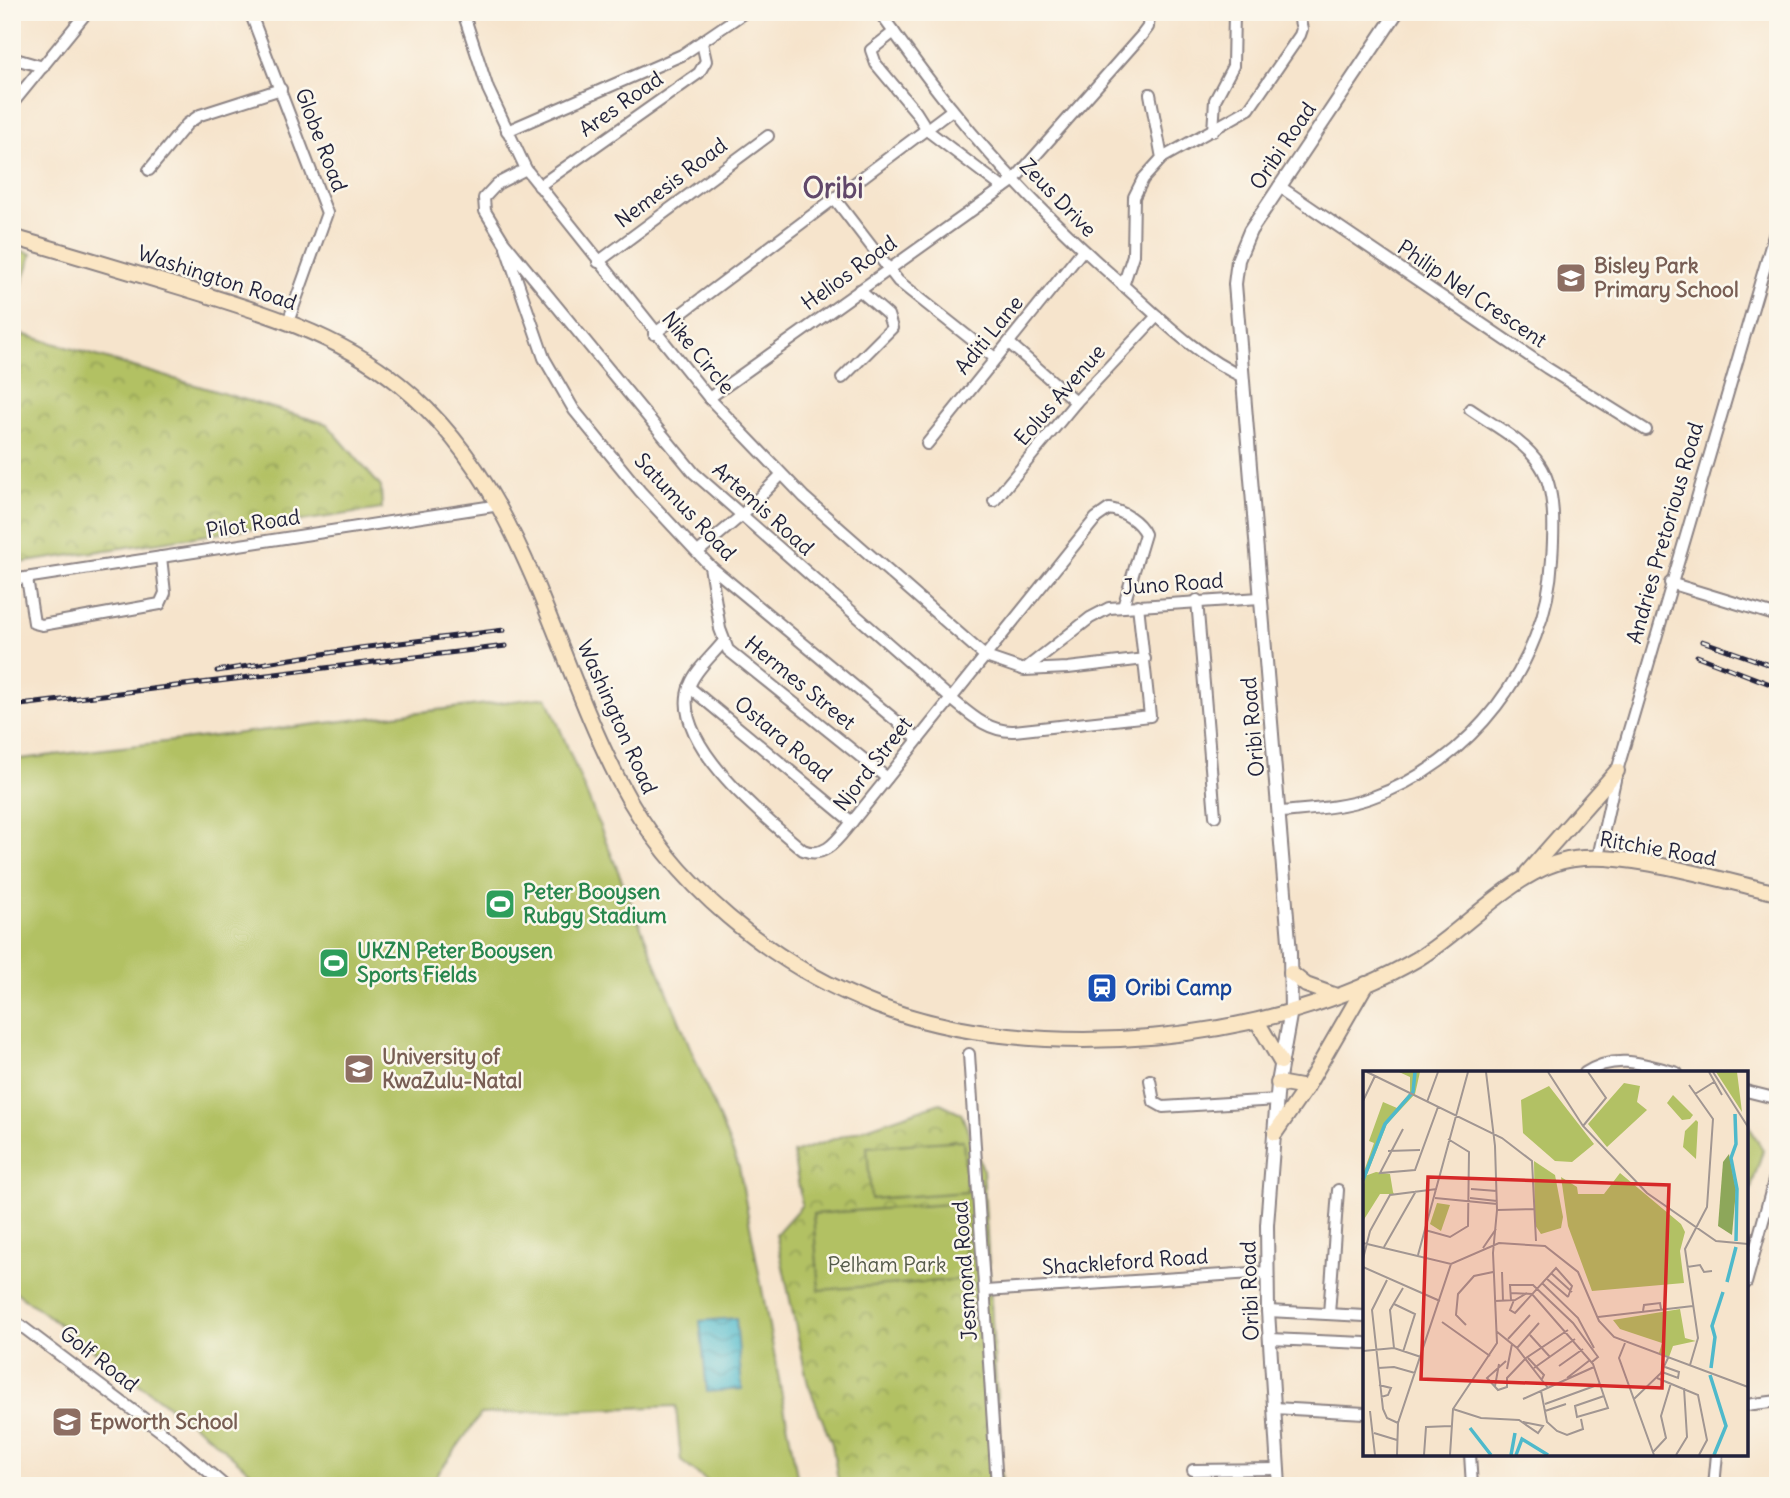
<svg xmlns="http://www.w3.org/2000/svg" width="1790" height="1498" font-family="Delius,sans-serif">
	<style>
		.park { fill: url(#park-crowns); stroke: #6a7250; stroke-width: 2 }
		.pitch { fill: #b2c164; stroke: #6a7250; stroke-width: 2 }
		.water { fill: url(#water-waves); stroke: #386e83; stroke-width: 2 }
		.lines { fill: none; stroke-linecap: round; stroke-linejoin: round }
		.minor-casing { stroke: #8c8384; stroke-width: 14 }
		.tertiary-casing { stroke: #8c8384; stroke-width: 16 }
		.secondary-casing { stroke: #8c8384; stroke-width: 18 }
		.minor { stroke: #fff; stroke-width: 10 }
		.tertiary { stroke: #fff; stroke-width: 12 }
		.secondary { stroke: #fbe6c4; stroke-width: 14 }
		.rail-casing { stroke: #22223b; stroke-width: 5 }
		.rail { stroke: #fbf7ec; stroke-width: 2.5; stroke-dasharray: 8; stroke-linecap: butt }
		.labels { text-anchor: middle; stroke-width: 5; stroke-linejoin: round; paint-order: stroke }
		.street-label { font-size: 21px; fill: #22223b; stroke: #fbf7ec }
		.education-label { font-size: 21px; font-weight: bold; fill: #785e54; stroke: #fbf7ec; text-anchor: start }
		.leisure-label { font-size: 21px; font-weight: bold; fill: #27864d; stroke: #fbf7ec; text-anchor: start }
		.transit-label { font-size: 21px; font-weight: bold; fill: #164399; stroke: #fbf7ec; text-anchor: start }
		.park-label { font-size: 21px; fill: #545a49; stroke: #fbf7ec }
		.district-label { font-size: 28px; font-weight: bold; fill: #61486a; stroke: #fbf7ec }
		.inset-river { fill: none; stroke: #4eb9cb; stroke-width: 3.5 }
		.inset-road { fill: none; stroke: #a19692; stroke-width: 2 }
		.view { fill: #d62828; fill-opacity: 0.15; stroke: #d62828; stroke-width: 3.5 }
		.inset-edge { fill: none; stroke: #22223b; stroke-width: 3.5 }
	</style>
	<defs>
		<pattern id="park-crowns" width="20" height="18" patternUnits="userSpaceOnUse" patternTransform="scale(1.75)"><rect width="20" height="18" fill="#b2c164"/><path d="M2 6a3 3 0 1 1 6 0M12 15a3 3 0 1 1 6 0" fill="none" stroke="#909c54"/></pattern>
		<pattern id="water-waves" width="16" height="10" patternUnits="userSpaceOnUse" patternTransform="scale(1.75)"><rect width="16" height="10" fill="#4eb9cb"/><path d="M0 5q4-4 8 0t8 0" fill="none" stroke="#4096a6"/></pattern>
	</defs>
	<rect width="100%" height="100%" fill="#fbf7ec"/>
	<filter id="ink" filterUnits="userSpaceOnUse"><feTurbulence type="fractalNoise" baseFrequency=".0143" numOctaves="2"/><feDisplacementMap in="SourceGraphic" scale="14" xChannelSelector="R" yChannelSelector="G"/><feConvolveMatrix kernelMatrix="1 2 1 2 8 2 1 2 1" color-interpolation-filters="sRGB"/></filter>
	<filter id="wash" filterUnits="userSpaceOnUse"><feTurbulence type="fractalNoise" baseFrequency=".00686" numOctaves="4" result="noise"/><feDisplacementMap in="SourceGraphic" scale="28" xChannelSelector="R" yChannelSelector="G"/><feGaussianBlur stdDeviation="1.57" result="paint"/><feColorMatrix in="noise" values="0 0 0 0 0 0 0 0 0 0 0 0 0 0 0 0 0 1.4 0 .05"/><feComposite in="paint" operator="in"/></filter>
	<g filter="url(#wash)">
		<rect width="100%" height="100%" fill="#f6e4cc"/>
		<g class="park">
			<path d="M 12,248 L 32,254 L 12,315 Z"/>
			<path d="M 12,331 L 327,424 L 381,487 L 382,509 L 12,564 Z"/>
			<path d="M 940,1103 L 961,1113 L 983,1169 L 1002,1486 L 839,1486 L 832,1444 L 808,1384 L 776,1234 L 802,1205 L 793,1153 Z"/>
		</g>
		<g class="pitch">
			<path d="M 547,697 L 739,1167 L 799,1486 L 713,1486 L 681,1461 L 676,1406 L 481,1414 L 429,1486 L 266,1486 L 215,1441 L 12,1289 L 12,760 Z"/>
			<path d="M 1746,1121 L 1763,1150 L 1746,1204 Z"/>
			<path d="M 963,1140 L 967,1192 L 871,1199 L 867,1147 Z"/>
			<path d="M 962,1203 L 967,1279 L 819,1290 L 813,1214 Z"/>
		</g>
		<path class="water" d="M 736,1318 L 742,1389 L 707,1392 L 700,1321 Z"/>
	</g>
	<g filter="url(#ink)">
		<g class="lines">
			<g class="minor-casing">
				<g id="minor">
					<path d="M 250,12 L 327,213 L 288,322"/>
					<path d="M 463,12 L 488,89 L 526,169 L 709,398 L 804,497 L 986,657 L 1024,670 L 1068,668 L 1145,659"/>
					<path d="M 879,12 C 904,45 927,79 953,110 C 1005,175 1062,232 1124,286 C 1160,318 1198,357 1243,377"/>
					<path d="M 894,32 L 871,50 L 876,64 L 916,112 L 928,131 L 1003,188"/>
					<path d="M 12,58 L 43,67"/>
					<path d="M 12,104 L 87,12"/>
					<path d="M 507,131 L 682,55 L 745,12"/>
					<path d="M 1213,131 L 1215,100 L 1233,66 L 1234,12"/>
					<path d="M 1162,158 L 1249,109 L 1300,35 L 1302,29 L 1298,12"/>
					<path d="M 526,169 L 497,184 L 484,198 L 485,211 L 504,242 L 694,473 L 949,697 C 969,713 987,732 1014,731 L 1150,716 L 1138,605"/>
					<path d="M 149,170 L 187,124 L 200,115 L 281,89"/>
					<path d="M 539,186 L 699,73 L 706,61 L 702,43"/>
					<path d="M 1279,186 L 1547,368 L 1646,430"/>
					<path d="M 835,199 L 898,281 L 995,358"/>
					<path d="M 506,248 L 544,358 L 574,410 L 640,491 L 710,566 L 918,739"/>
					<path d="M 598,262 L 768,136"/>
					<path d="M 1123,286 L 1133,255 L 1134,197 L 1143,179 L 1162,158 L 1150,94"/>
					<path d="M 654,334 L 952,110"/>
					<path d="M 1009,343 L 1076,402"/>
					<path d="M 842,378 L 892,328 L 888,315 L 859,290"/>
					<path d="M 709,398 L 1013,181 L 1142,35 L 1148,27 L 1149,12"/>
					<path d="M 927,444 L 1082,251"/>
					<path d="M 994,501 L 1076,402 L 1157,316"/>
					<path d="M 698,552 L 741,516 L 781,475"/>
					<path d="M 710,566 L 720,629 L 728,650 L 887,778"/>
					<path d="M 27,578 L 34,623 L 42,625 L 160,604 L 165,593 L 161,557"/>
					<path d="M 12,580 L 500,505"/>
					<path d="M 1670,583 L 1778,616"/>
					<path d="M 1197,600 L 1215,816"/>
					<path d="M 723,642 C 713,655 696,669 690,685 C 667,740 767,820 803,850 C 826,860 839,837 852,822 L 1096,518 L 1109,509 C 1123,511 1139,521 1145,534 L 1123,607"/>
					<path d="M 1025,669 L 1090,618 L 1109,608 L 1260,598"/>
					<path d="M 689,687 L 852,822"/>
					<path d="M 1281,812 C 1310,809 1341,808 1370,798 C 1470,764 1547,665 1552,559 C 1554,531 1556,489 1540,465 C 1525,441 1493,425 1470,409"/>
					<path d="M 1598,857 L 1617,771 L 1778,222"/>
					<path d="M 969,1054 L 997,1486"/>
					<path d="M 1585,1073 C 1616,1053 1644,1064 1677,1073"/>
					<path d="M 1150,1080 L 1154,1102 L 1163,1107 L 1277,1100"/>
					<path d="M 1746,1091 L 1778,1099"/>
					<path d="M 1746,1283 L 1778,1166"/>
					<path d="M 986,1291 L 1267,1272"/>
					<path d="M 1268,1311 L 1365,1316"/>
					<path d="M 1329,1314 L 1338,1190"/>
					<path d="M 12,1319 L 167,1436 L 225,1486"/>
					<path d="M 1270,1339 L 1365,1343"/>
					<path d="M 1746,1405 L 1778,1401"/>
					<path d="M 1274,1408 L 1365,1413"/>
					<path d="M 1470,1454 L 1472,1486"/>
					<path d="M 1193,1470 L 1278,1469"/>
					<path d="M 1714,1486 L 1717,1454"/>
				</g>
			</g>
			<g class="tertiary-casing">
				<path id="tertiary" d="M 1279,1486 L 1268,1311 L 1267,1225 L 1278,1083 L 1291,1010 L 1290,953 L 1235,284 L 1238,260 L 1250,231 L 1397,12"/>
			</g>
			<g class="secondary-casing">
				<g id="secondary">
					<path d="M 12,237 C 68,253 124,270 180,287 C 256,310 336,333 399,384 C 523,484 549,645 619,781 C 672,884 771,965 878,1006 C 1036,1066 1273,1044 1419,958 C 1467,929 1518,866 1574,859 C 1627,851 1723,881 1778,893"/>
					<path d="M 1527,873 L 1617,771"/>
					<path d="M 1291,973 L 1306,985 L 1334,995"/>
					<path d="M 1257,1021 L 1281,1062"/>
					<path d="M 1278,1083 L 1306,1088"/>
					<path d="M 1275,1133 L 1306,1088 L 1366,984"/>
				</g>
			</g>
			<use href="#minor" class="minor"/>
			<use href="#tertiary" class="tertiary"/>
			<use href="#secondary" class="secondary"/>
			<g class="rail-casing">
				<g id="rail">
					<path d="M 1702,641 L 1778,668"/>
					<path d="M 1697,656 L 1778,687"/>
					<path d="M 217,671 L 360,648 L 504,630"/>
					<path d="M 12,706 L 506,646"/>
				</g>
			</g>
			<use href="#rail" class="rail"/>
		</g>
	</g>
	<defs>
		<g id="school-square" transform="scale(1.575)"><rect x="-9" y="-9" width="18" height="18" rx="4" fill="#8d6e63" stroke="#fbf7ec"/><path d="M0-5L7-2L0 1L-7-2ZM-4 1L0 2.5L4 1V4Q0 6-4 4Z" fill="#fff"/></g>
		<g id="stadium-square" transform="scale(1.575)"><rect x="-9" y="-9" width="18" height="18" rx="4" fill="#2e9e5b" stroke="#fbf7ec"/><path d="M0-5a6.5 5 0 1 0 0 10a6.5 5 0 1 0 0-10ZM-3.5-1.8h7v3.6h-7Z" fill="#fff"/></g>
		<g id="station-square" transform="scale(1.575)"><rect x="-9" y="-9" width="18" height="18" rx="4" fill="#1a4fb4" stroke="#fbf7ec"/><path d="M-3-6H3Q5-6 5-4V2Q5 4 3 4L4.5 6H3L1.5 4h-3L-3 6H-4.5L-3 4Q-5 4-5 2V-4Q-5-6-3-6ZM-3.5-4v3h7v-3ZM-3.5 1v1.5H-2V1ZM2 1v1.5H3.5V1Z" fill="#fff"/></g>
		<g id="university-square" transform="scale(1.575)"><rect x="-9" y="-9" width="18" height="18" rx="4" fill="#8d6e63" stroke="#fbf7ec"/><path d="M0-5L7-2L0 1L-7-2ZM-4 1L0 2.5L4 1V4Q0 6-4 4Z" fill="#fff"/></g>
	</defs>
	<g fill-rule="evenodd">
		<use href="#school-square" x="1571" y="278"/>
		<use href="#stadium-square" x="500" y="904"/>
		<use href="#stadium-square" x="334" y="963"/>
		<use href="#station-square" x="1102" y="988"/>
		<use href="#university-square" x="359" y="1069"/>
		<use href="#school-square" x="67" y="1422"/>
	</g>
	<g class="labels">
		<g class="street-label">
			<text transform="translate(621 104) rotate(-35)" y="7">Ares Road</text>
			<text transform="translate(321 140) rotate(69)" y="7">Globe Road</text>
			<text transform="translate(1283 146) rotate(-56)" y="7">Oribi Road</text>
			<text transform="translate(671 183) rotate(-37)" y="7">Nemesis Road</text>
			<text transform="translate(1058 198) rotate(46)" y="7">Zeus Drive</text>
			<text transform="translate(849 273) rotate(-36)" y="7">Helios Road</text>
			<text transform="translate(217 278) rotate(18)" y="7">Washington Road</text>
			<text transform="translate(1472 294) rotate(34)" y="7">Philip Nel Crescent</text>
			<text transform="translate(989 335) rotate(-51)" y="7">Aditi Lane</text>
			<text transform="translate(698 353) rotate(50)" y="7">Nike Circle</text>
			<text transform="translate(1060 395) rotate(-49)" y="7">Eolus Avenue</text>
			<text transform="translate(685 507) rotate(47)" y="7">Satumus Road</text>
			<text transform="translate(763 509) rotate(42)" y="7">Artemis Road</text>
			<text transform="translate(253 524) rotate(-9)" y="7">Pilot Road</text>
			<text transform="translate(1665 533) rotate(-74)" y="7">Andries Pretorious Road</text>
			<text transform="translate(1173 584) rotate(-4)" y="7">Juno Road</text>
			<text transform="translate(800 683) rotate(39)" y="7">Hermes Street</text>
			<text transform="translate(617 717) rotate(66)" y="7">Washington Road</text>
			<text transform="translate(1253 727) rotate(-95)" y="7">Oribi Road</text>
			<text transform="translate(783 739) rotate(40)" y="7">Ostara Road</text>
			<text transform="translate(873 764) rotate(-52)" y="7">Njord Street</text>
			<text transform="translate(1658 849) rotate(10)" y="7">Ritchie Road</text>
			<text transform="translate(1125 1262) rotate(-4)" y="7">Shackleford Road</text>
			<text transform="translate(965 1271) rotate(-94)" y="7">Jesmond Road</text>
			<text transform="translate(1250 1291) rotate(-92)" y="7">Oribi Road</text>
			<text transform="translate(99 1359) rotate(38)" y="7">Golf Road</text>
		</g>
		<g class="education-label">
			<text x="1594" y="273">Bisley Park<tspan x="1594" dy="24">Primary School</tspan></text>
			<text x="382" y="1064">University of<tspan x="382" dy="24">KwaZulu-Natal</tspan></text>
			<text x="90" y="1429">Epworth School</text>
		</g>
		<g class="leisure-label">
			<text x="523" y="899">Peter Booysen<tspan x="523" dy="24">Rubgy Stadium</tspan></text>
			<text x="357" y="958">UKZN Peter Booysen<tspan x="357" dy="24">Sports Fields</tspan></text>
		</g>
		<g class="transit-label">
			<text x="1125" y="995">Oribi Camp</text>
		</g>
		<g class="park-label">
			<text x="887" y="1272">Pelham Park</text>
		</g>
		<g class="district-label">
			<text x="833" y="198">Oribi</text>
		</g>
	</g>
	<g transform="translate(1363 1071)">
		<rect width="385" height="385" fill="#f6e4cc"/>
		<path d="M 261,12 L 277,15 L 274,31 L 284,39 L 244,76 L 225,53 Z" fill="#b2c164"/>
		<path d="M 366,83 L 373,119 L 369,164 L 355,155 L 360,91 Z" fill="#8da75a"/>
		<path d="M 36,1 L 57,1 L 52,23 L 24,53 L 1,111 L 1,121 L 30,121 L 31,123 L 17,123 L 0,150 L 0,103 L 11,72 L 6,70 L 20,31 L 34,37 L 47,22 L 47,6 ZM 353,1 L 374,1 L 379,41 ZM 186,15 L 231,73 L 209,91 L 192,90 L 160,62 L 158,29 ZM 171,90 L 192,104 L 200,146 L 198,157 L 178,163 L 172,154 ZM 317,238 L 322,267 L 333,270 L 310,275 L 306,286 L 296,282 L 299,272 L 257,258 L 250,249 Z" fill="#b2c164"/>
		<path d="M 310,24 L 330,44 L 327,48 L 319,49 L 304,32 ZM 333,49 L 335,51 L 333,88 L 320,76 L 322,60 ZM 13,101 L 27,103 L 30,121 L 0,122 L 2,105 ZM 257,102 L 318,153 L 322,161 L 317,180 L 321,212 L 229,220 L 205,155 L 198,106 L 214,116 L 215,123 L 241,123 ZM 74,132 L 87,134 L 78,160 L 67,153 Z" fill="#b2c164"/>
		<path class="inset-river" d="M 372,43 L 373,73 L 368,87 L 374,118 L 373,170M 0,109 L 22,53 L 50,21 L 52,1M 364,211 L 373,176M 348,297 L 352,266 L 349,255 L 360,221M 347,304 L 363,355 L 351,384M 107,357 L 128,384M 148,384 L 152,362M 153,384 L 159,368 L 185,384"/>
		<path class="inset-road" d="M 4,1 L 139,67 L 169,90 L 173,170M 185,1 L 220,55 L 284,122 L 353,170 L 385,173M 346,1 L 359,24M 350,1 L 385,56M 326,14 L 350,48 L 344,136 L 322,178 L 335,267 L 327,294M 332,23 L 351,11M 0,30 L 12,5M 64,31 L 75,1M 220,55 L 243,27 L 225,1M 40,58 L 17,102 L 52,99 L 75,36M 25,80 L 57,79M 108,118 L 134,120M 72,127 L 134,133M 107,127 L 134,130M 134,139 L 172,138M 62,159 L 87,166 L 105,155 L 106,81 L 85,68M 0,172 L 88,193 L 136,172 L 182,175 L 215,201 L 236,250 L 251,266 L 385,316M 21,176 L 53,120M 120,177 L 133,158M 55,184 L 105,1M 0,188 L 7,160 L 27,124 L 74,118M 0,196 L 77,230M 324,196 L 337,194 L 341,201 L 349,200M 139,201 L 140,230M 188,202 L 209,221M 183,207 L 205,226M 24,209 L 9,239 L 20,338 L 24,347 L 35,352M 179,212 L 215,247 L 231,277M 148,222 L 169,223 L 230,293 L 245,337 L 214,346 L 212,335 L 241,325M 148,229 L 147,214 L 170,214 L 210,252 L 235,286 L 229,291M 151,229 L 147,239 L 152,242 L 193,197 L 209,215 L 205,226M 132,230 L 152,229 L 164,222M 31,233 L 52,243 L 40,281M 280,240 L 281,234 L 297,232 L 298,238M 235,246 L 330,235M 79,251 L 127,285M 103,254 L 93,244 L 95,223 L 111,205 L 130,201M 133,260 L 154,277 L 185,317M 167,264 L 187,286M 145,268 L 167,244M 262,272 L 256,287 L 291,384M 31,277 L 27,239 L 40,217M 154,277 L 176,252M 0,280 L 31,277 L 58,286M 165,287 L 181,304 L 179,308M 143,290 L 124,307 L 135,319 L 144,316 L 144,307 L 163,287 L 205,259M 196,295 L 220,278M 15,297 L 31,296 L 52,302M 171,297 L 212,268M 144,298 L 149,273M 299,301 L 315,307 L 316,301 L 302,296M 204,307 L 227,289M 294,307 L 335,324 L 344,369 L 336,384M 16,314 L 28,317 L 25,324 L 18,326M 132,315 L 136,293M 178,320 L 184,351 L 194,360 L 204,364 L 220,358 L 218,348M 160,328 L 231,296M 271,328 L 298,302 L 305,287M 182,333 L 237,313M 90,338 L 118,347 L 156,349 L 175,362 L 180,355 L 160,351M 7,340 L 12,384M 182,340 L 203,333M 11,362 L 34,369M 290,381 L 303,367 L 298,345 L 308,312M 34,384 L 35,352 L 88,193M 61,384 L 63,356 L 88,355M 87,384 L 90,338 L 134,272 L 130,182 L 134,139 L 132,75 L 123,1M 313,384 L 324,366 L 321,317"/>
		<path class="view" d="M 65,106 L 306,114 L 299,317 L 58,308 Z"/>
		<rect width="385" height="385" class="inset-edge"/>
	</g>
	<rect width="1790" height="1498" fill="none" stroke="#fbf7ec" stroke-width="42"/>
</svg>
